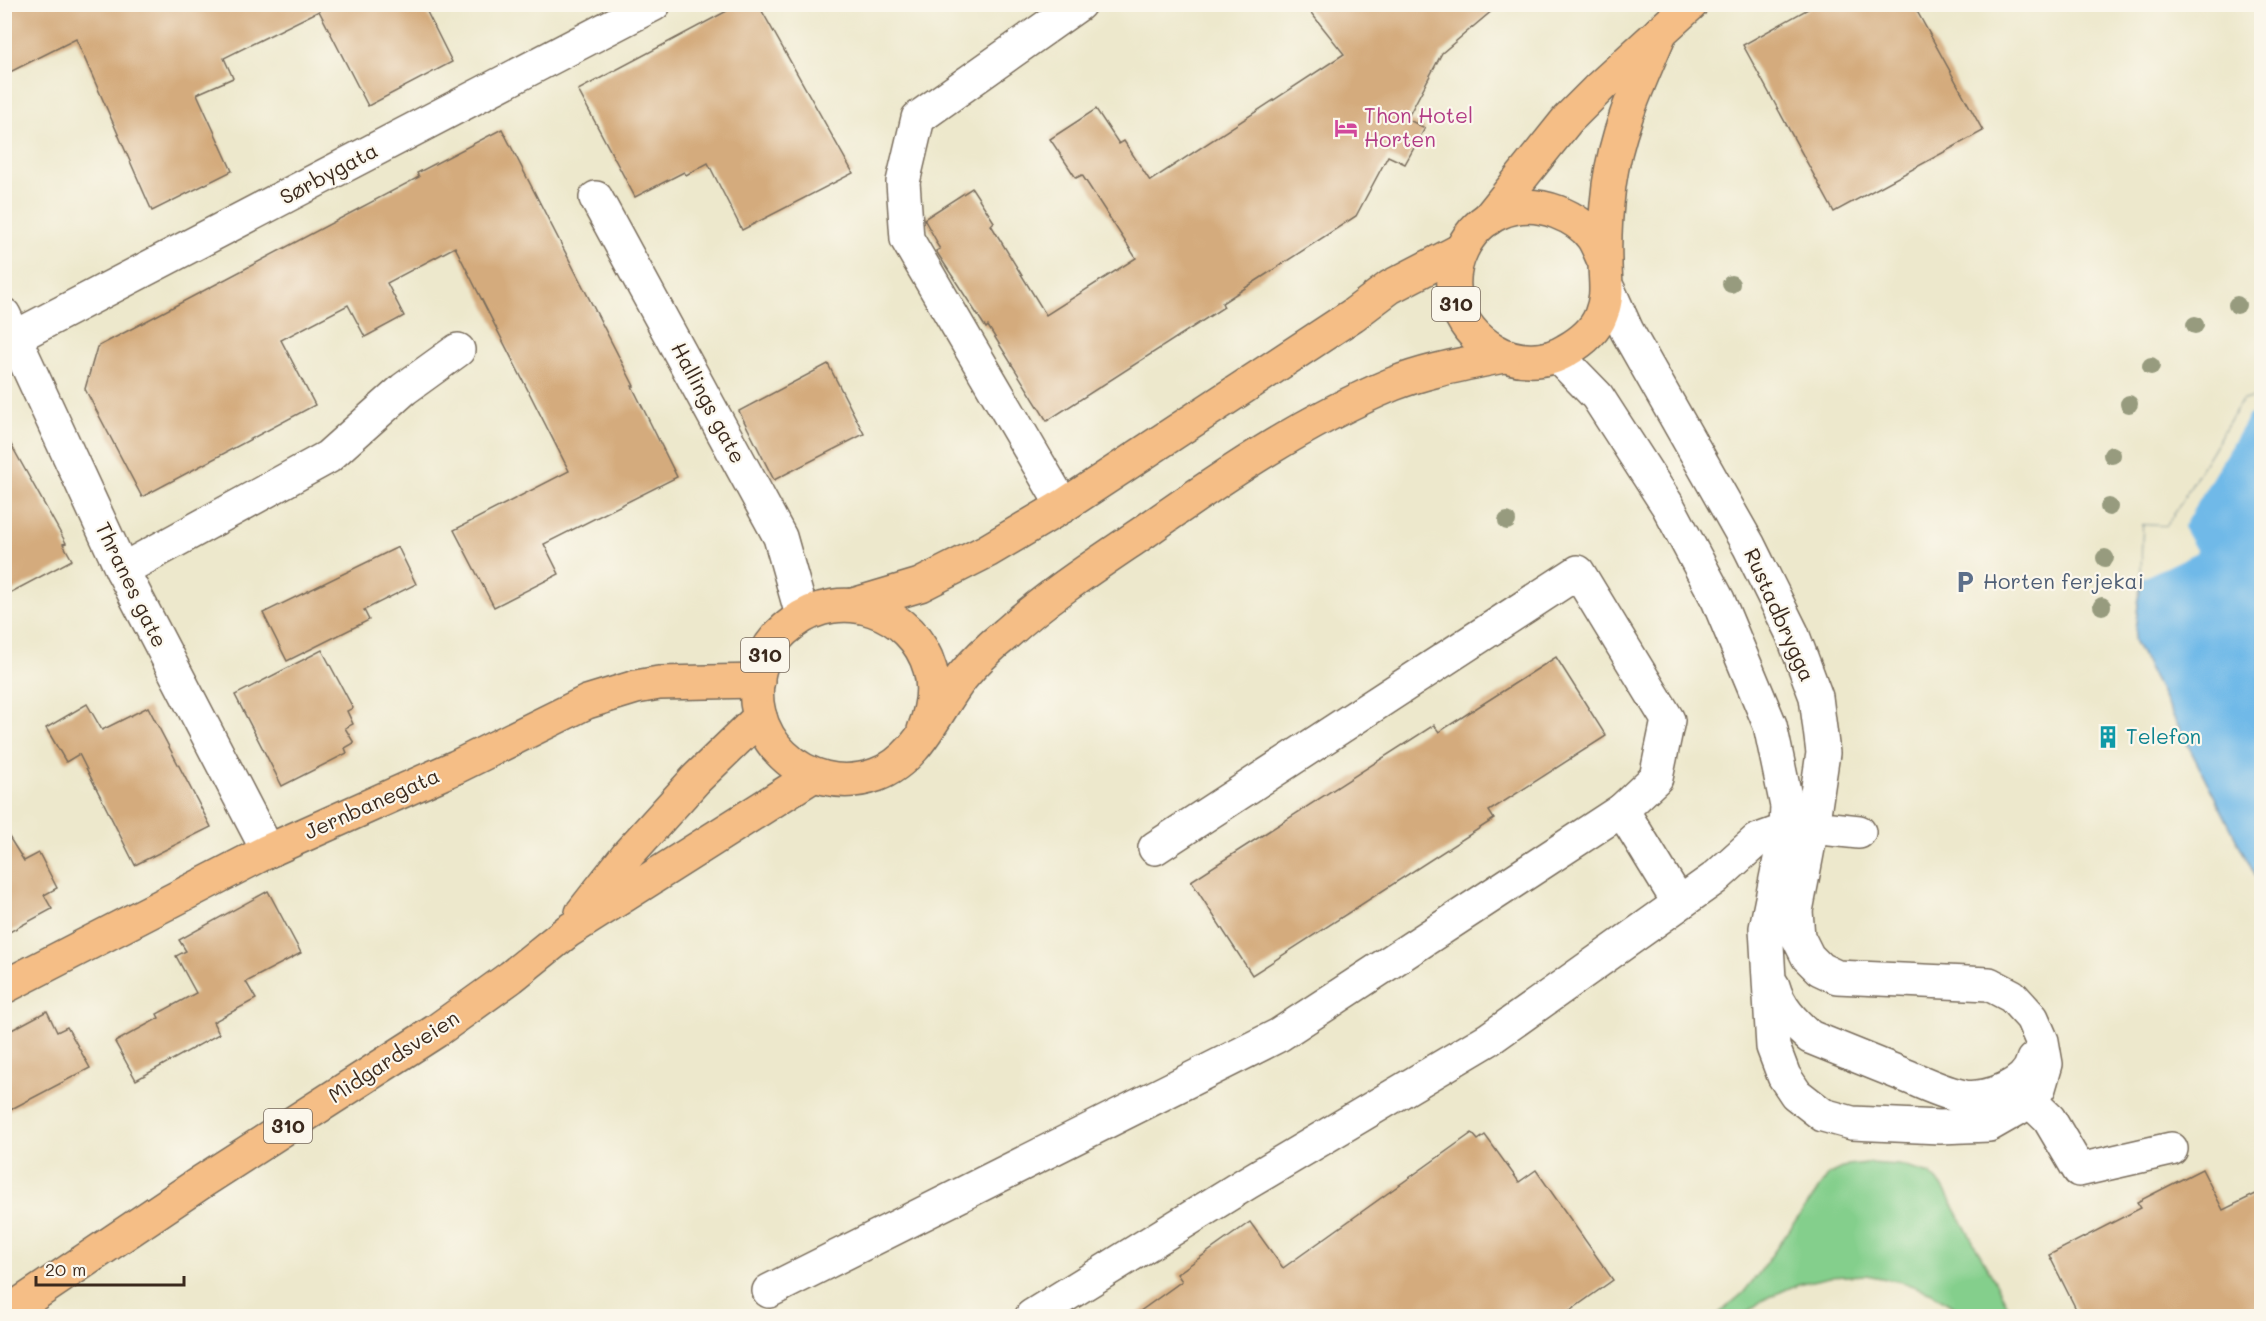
<svg xmlns="http://www.w3.org/2000/svg" width="2266" height="1321" font-family="Mali,sans-serif">
	<style>
		.green { fill: #84cf8c; stroke: #607c55; stroke-width: 1.5 }
		.water { fill: #70b9e8; stroke: #567283; stroke-width: 1.5 }
		.pier { fill: #ede8cc }
		.building { fill: #d4ab7d }
		.lines { fill: none; stroke-linecap: round; stroke-linejoin: round }
		.minor-casing { stroke: #796c5b; stroke-width: 36 }
		.major-casing { stroke: #796c5b; stroke-width: 36 }
		.minor { stroke: #fff; stroke-width: 33 }
		.major { stroke: #f5be86; stroke-width: 33 }
		.tree { fill: #979b7e }
		.labels { text-anchor: middle; stroke-width: 4.5; stroke-linejoin: round; paint-order: stroke }
		.shield { fill: #fbf7ec; stroke: #75685c; stroke-width: 1.5 }
		.shield-label { font-size: 20px; font-weight: bold; fill: #3b2a1e }
		.hotel-label { font-size: 21px; fill: #b23c85; stroke: #fbf7ec; text-anchor: start }
		.street-label { font-size: 21px; fill: #3b2a1e; stroke: #fbf7ec }
		.service-label { font-size: 21px; fill: #4e5e75; stroke: #fbf7ec; text-anchor: start }
		.culture-label { font-size: 21px; fill: #0d838f; stroke: #fbf7ec; text-anchor: start }
	</style>
	<rect width="100%" height="100%" fill="#fbf7ec"/>
	<filter id="ink" filterUnits="userSpaceOnUse"><feTurbulence type="fractalNoise" baseFrequency=".0167" numOctaves="2"/><feDisplacementMap in="SourceGraphic" scale="12" xChannelSelector="R" yChannelSelector="G"/><feConvolveMatrix kernelMatrix="1 2 1 2 8 2 1 2 1" color-interpolation-filters="sRGB"/></filter>
	<filter id="wash" filterUnits="userSpaceOnUse"><feTurbulence type="fractalNoise" baseFrequency=".008" numOctaves="4" result="noise"/><feDisplacementMap in="SourceGraphic" scale="24" xChannelSelector="R" yChannelSelector="G"/><feGaussianBlur stdDeviation="1.35" result="paint"/><feColorMatrix in="noise" values="0 0 0 0 0 0 0 0 0 0 0 0 0 0 0 0 0 1.4 0 .05"/><feComposite in="paint" operator="in"/></filter>
	<g filter="url(#wash)">
		<rect width="100%" height="100%" fill="#ede8cc"/>
		<path class="green" d="M 1868,1163 L 1899,1165 L 1930,1174 L 1943,1187 L 2014,1316 L 1967,1316 L 1932,1293 L 1902,1282 L 1866,1275 L 1830,1277 L 1798,1284 L 1763,1300 L 1742,1316 L 1716,1316 L 1743,1293 L 1759,1273 L 1829,1174 L 1848,1165 Z"/>
		<path class="water" d="M 2261,395 L 2261,887 L 2134,640 L 2141,579 L 2143,525 L 2167,526 L 2242,401 Z"/>
		<path class="pier" d="M 2261,395 L 2261,411 L 2249,415 L 2183,527 L 2197,552 L 2141,579 L 2143,525 L 2167,526 L 2242,401 Z"/>
		<g id="blocks">
			<g class="building">
				<path d="M 4,4 L 423,4 L 452,62 L 368,106 L 319,11 L 224,58 L 233,78 L 197,94 L 232,171 L 152,211 L 76,39 L 4,75 Z"/>
				<path d="M 740,4 L 758,4 L 853,173 L 742,230 L 708,163 L 686,175 L 684,172 L 635,197 L 578,90 Z"/>
				<path d="M 1304,4 L 1500,4 L 1442,53 L 1407,119 L 1425,128 L 1405,164 L 1388,156 L 1356,216 L 1222,303 L 1224,307 L 1047,421 L 988,326 L 986,328 L 936,251 L 940,249 L 936,243 L 937,242 L 924,219 L 972,188 L 994,222 L 991,225 L 1046,315 L 1136,258 L 1082,175 L 1076,178 L 1050,139 L 1096,109 L 1119,144 L 1124,141 L 1150,181 L 1344,54 Z"/>
				<path d="M 1817,4 L 1913,4 L 1983,131 L 1834,212 L 1743,45 Z"/>
				<path d="M 502,129 L 634,386 L 632,386 L 677,477 L 544,544 L 559,574 L 494,607 L 454,530 L 569,471 L 455,247 L 387,283 L 404,316 L 365,337 L 348,305 L 281,340 L 315,405 L 142,497 L 85,389 L 97,347 L 419,177 L 417,173 Z"/>
				<path d="M 828,364 L 864,434 L 774,480 L 739,411 Z"/>
				<path d="M 4,432 L 66,543 L 63,544 L 72,560 L 4,596 Z"/>
				<path d="M 398,547 L 416,584 L 364,610 L 369,620 L 287,661 L 263,613 Z"/>
				<path d="M 322,650 L 353,708 L 347,711 L 353,724 L 345,728 L 354,743 L 345,748 L 347,753 L 282,786 L 235,695 Z"/>
				<path d="M 1556,657 L 1606,736 L 1489,811 L 1494,819 L 1252,975 L 1191,881 L 1434,725 L 1439,732 Z"/>
				<path d="M 87,704 L 102,730 L 148,707 L 211,827 L 135,865 L 79,754 L 66,762 L 46,728 Z"/>
				<path d="M 4,829 L 24,861 L 39,853 L 57,888 L 44,895 L 52,909 L 4,935 Z"/>
				<path d="M 268,891 L 301,953 L 246,982 L 256,999 L 213,1022 L 219,1034 L 136,1080 L 115,1042 L 159,1018 L 157,1014 L 196,993 L 176,956 L 186,951 L 179,940 Z"/>
				<path d="M 47,1011 L 57,1032 L 67,1027 L 90,1068 L 4,1113 L 4,1034 Z"/>
				<path d="M 1472,1133 L 1478,1140 L 1485,1135 L 1519,1182 L 1536,1170 L 1613,1280 L 1561,1317 L 1132,1317 L 1182,1281 L 1177,1274 L 1250,1222 L 1283,1268 Z"/>
				<path d="M 2202,1169 L 2223,1210 L 2262,1191 L 2262,1317 L 2080,1317 L 2049,1255 L 2141,1208 L 2137,1202 Z"/>
			</g>
		</g>
	</g>
	<g filter="url(#ink)">
		<use href="#blocks" fill-opacity="0" stroke="#796c5b" stroke-width="1.5"/>
		<g class="lines">
			<g class="minor-casing">
				<g id="minor">
					<path d="M 596,198 L 780,537 L 802,615"/>
					<path d="M 4,315 L 122,570 L 268,851"/>
					<path d="M 4,343 L 654,4"/>
					<path d="M 1558,356 L 1597,396 L 1668,506 L 1718,600 L 1770,725 L 1787,806 L 1786,830 L 1766,928 L 1773,1047 L 1784,1076 L 1796,1094 L 1823,1115 L 1852,1123 L 1940,1127 L 1989,1125 L 2017,1109 L 2039,1088 L 2046,1064 L 2042,1041 L 2032,1018 L 2012,996 L 1989,984 L 1837,977 L 1820,969 L 1808,957 L 1798,937 L 1796,911 L 1812,827 L 1823,753 L 1816,697 L 1792,633 L 1749,546 L 1627,331 L 1608,289"/>
					<path d="M 1063,506 L 907,239 L 903,182 L 918,118 L 1079,4"/>
					<path d="M 122,570 L 328,457 L 404,389 L 458,350"/>
					<path d="M 1155,848 L 1578,572 L 1668,720 L 1656,778 L 1622,810"/>
					<path d="M 1773,986 C 1779,1008 1793,1022 1810,1037 C 1843,1050 1876,1064 1909,1077 C 1926,1084 1946,1094 1965,1097 C 1988,1100 2028,1085 2033,1060"/>
					<path d="M 2028,1099 L 2049,1119 L 2079,1170 L 2171,1149"/>
					<path d="M 769,1291 L 1279,1035 L 1622,810 L 1679,903"/>
					<path d="M 1032,1316 L 1247,1183 L 1489,1039 L 1715,878 L 1756,841 L 1786,830 L 1812,827 L 1859,832"/>
				</g>
			</g>
			<g class="major-casing">
				<g id="major">
					<path d="M 1488,219 L 1568,119 L 1601,86 L 1691,4"/>
					<path d="M 1605,263 C 1601,255 1598,246 1593,238 C 1585,226 1570,217 1557,212 C 1471,179 1410,299 1494,350 C 1515,363 1546,364 1567,350 C 1581,342 1595,331 1601,315 C 1609,294 1605,283 1605,262 C 1604,236 1606,210 1609,185 C 1617,128 1639,83 1661,31"/>
					<path d="M 853,605 L 920,585 L 987,551 L 1063,506 L 1353,315 L 1390,287 L 1461,250"/>
					<path d="M 924,730 C 932,710 936,690 930,669 C 913,610 841,586 793,623 C 779,633 768,646 762,662 C 736,734 806,800 876,775 C 918,760 936,710 962,677 C 975,661 991,646 1007,633 C 1049,595 1097,564 1144,532 C 1222,477 1304,421 1393,384 C 1428,370 1466,364 1503,356"/>
					<path d="M 582,913 L 629,853 L 696,779 L 760,717"/>
					<path d="M 4,987 L 268,851 L 456,767 L 587,702 L 636,687 L 659,683 L 758,681"/>
					<path d="M 4,1315 L 203,1181 L 436,1031 L 511,977 L 568,931 L 814,775"/>
				</g>
			</g>
			<use href="#minor" class="minor"/>
			<use href="#major" class="major"/>
		</g>
		<g class="tree">
			<circle cx="1731" cy="284" r="9"/>
			<circle cx="2237" cy="305" r="9"/>
			<circle cx="2195" cy="325" r="9"/>
			<circle cx="2151" cy="366" r="9"/>
			<circle cx="2129" cy="404" r="9"/>
			<circle cx="2112" cy="455" r="9"/>
			<circle cx="2109" cy="507" r="9"/>
			<circle cx="1507" cy="521" r="9"/>
			<circle cx="2105" cy="558" r="9"/>
			<circle cx="2102" cy="606" r="9"/>
		</g>
	</g>
	<defs>
		<g id="hotel-bare" transform="scale(1.8)"><path d="M-6-4.5h1.5V1H6V5H4.5V3h-9V5H-6ZM-4 0a1.8 1.8 0 1 1 3.6 0ZM.5 0V-2.5h3Q6-2.5 6 0Z" fill="#d1479c" stroke="#fbf7ec" stroke-width="2.5" paint-order="stroke"/></g>
		<g id="parking-bare" transform="scale(1.8)"><path d="M-3.5-5.5H1a3.5 3.5 0 0 1 0 7H-1V5.5H-3.5ZM-1-3.4V-.6H.8a1.4 1.4 0 0 0 0-2.8Z" fill="#5c6f8a" stroke="#fbf7ec" stroke-width="2.5" paint-order="stroke"/></g>
		<g id="building-bare" transform="scale(1.8)"><path d="M-4-6H4V6H1V3H-1V6H-4ZM-2.5-4.3h1.7v1.8h-1.7ZM.8-4.3h1.7v1.8H.8ZM-2.5-1h1.7V.8h-1.7ZM.8-1h1.7V.8H.8Z" fill="#0f9aa8" stroke="#fbf7ec" stroke-width="2.5" paint-order="stroke"/></g>
	</defs>
	<g fill-rule="evenodd">
		<use href="#hotel-bare" x="1346" y="128"/>
		<use href="#parking-bare" x="1965" y="582"/>
		<use href="#building-bare" x="2108" y="737"/>
	</g>
	<g class="labels">
		<g class="shield">
			<rect x="1432" y="287" width="48" height="34" rx="4.5"/>
			<rect x="741" y="638" width="48" height="34" rx="4.5"/>
			<rect x="264" y="1109" width="48" height="34" rx="4.5"/>
		</g>
		<g class="shield-label">
			<text x="1456" y="311">310</text>
			<text x="765" y="662">310</text>
			<text x="288" y="1133">310</text>
		</g>
		<g class="hotel-label">
			<text x="1364" y="123">Thon Hotel<tspan x="1364" dy="24">Horten</tspan></text>
		</g>
		<g class="street-label">
			<text transform="translate(329 174) rotate(-28)" y="7">Sørbygata</text>
			<text transform="translate(708 403) rotate(62)" y="7">Hallings gate</text>
			<text transform="translate(131 585) rotate(64)" y="7">Thranes gate</text>
			<text transform="translate(1779 615) rotate(66)" y="7">Rustadbrygga</text>
			<text transform="translate(372 804) rotate(-24)" y="7">Jernbanegata</text>
			<text transform="translate(394 1057) rotate(-33)" y="7">Midgardsveien</text>
		</g>
		<g class="service-label">
			<text x="1983" y="589">Horten ferjekai</text>
		</g>
		<g class="culture-label">
			<text x="2126" y="744">Telefon</text>
		</g>
	</g>
	<rect width="2266" height="1321" fill="none" stroke="#fbf7ec" stroke-width="24"/>
	<path d="M36 1276v9h148v-9" fill="none" stroke="#3b2a1e" stroke-width="3"/>
	<text x="45" y="1276" font-size="18" fill="#3b2a1e" stroke="#fbf7ec" stroke-width="4.5" paint-order="stroke">20 m</text>
</svg>
